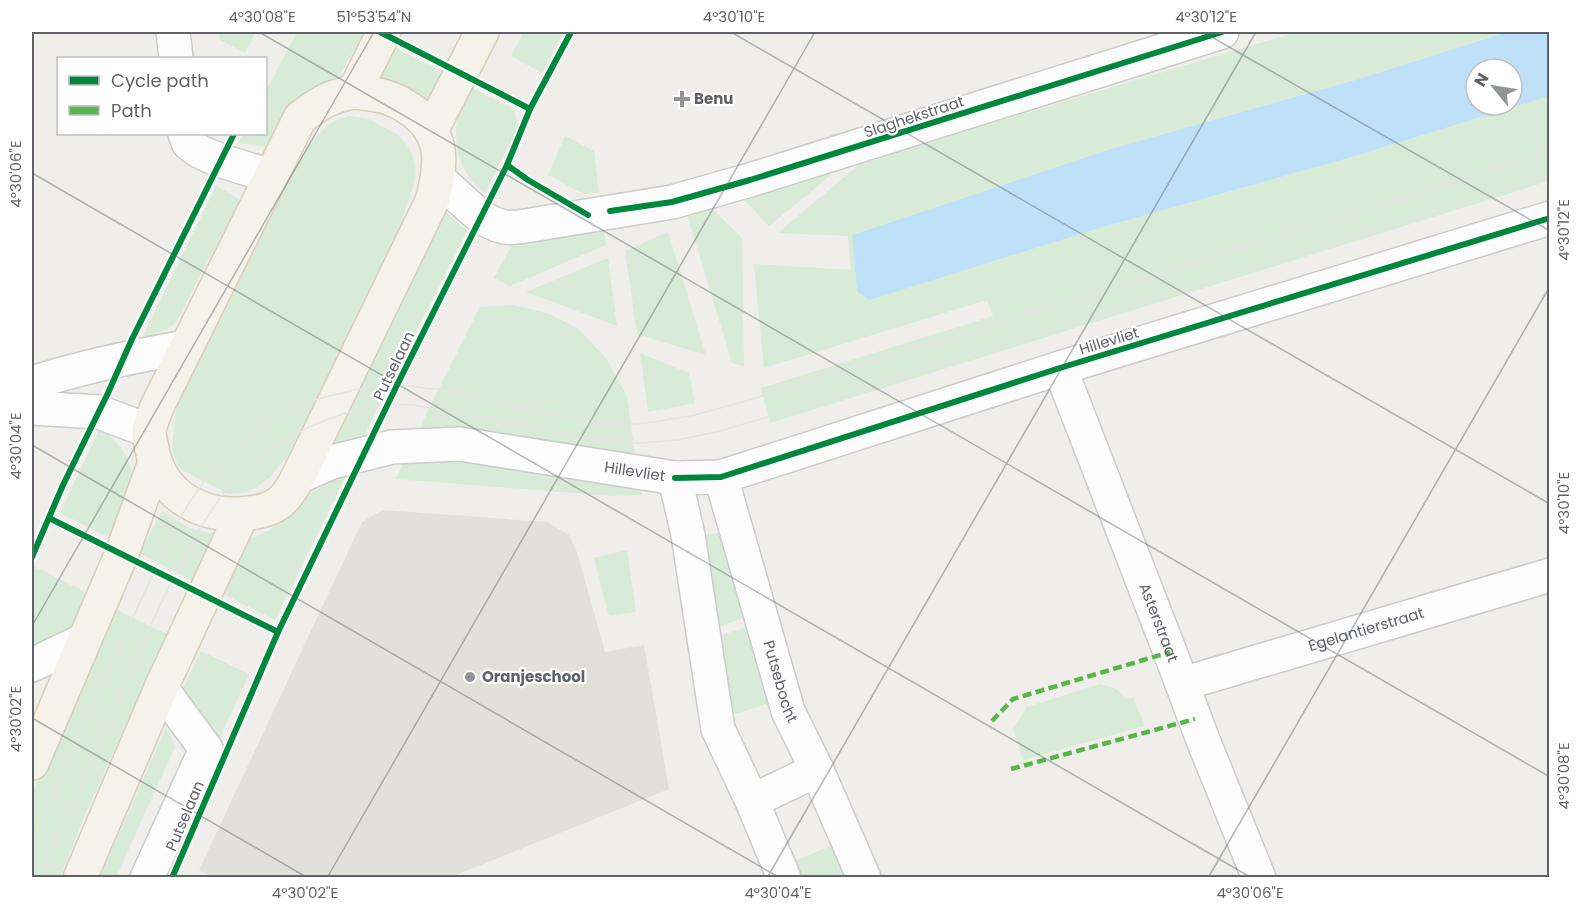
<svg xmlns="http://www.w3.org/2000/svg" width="1581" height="909" font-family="Poppins,sans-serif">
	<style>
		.education { fill: #e2e0da }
		.green { fill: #d8ebd6 }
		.water { fill: #bfe0f9; fill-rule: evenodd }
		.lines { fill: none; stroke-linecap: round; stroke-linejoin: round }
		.minor-casing { stroke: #cbcccc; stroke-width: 36 }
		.major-casing { stroke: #d7ceb8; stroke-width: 36 }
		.minor { stroke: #fdfcfc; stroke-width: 33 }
		.major { stroke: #f4f2e9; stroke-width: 33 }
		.tram { stroke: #e4e4e4; stroke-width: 1.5 }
		.quiet { stroke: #58b549; stroke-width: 4.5; stroke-dasharray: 9 4.5; stroke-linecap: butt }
		.cycleway-casing { stroke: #fff; stroke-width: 10 }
		.cycleway { stroke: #00873e; stroke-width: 6 }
		.ticks { fill: none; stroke: #5f6368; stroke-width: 1.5; stroke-opacity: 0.45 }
		.poi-dot { fill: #919496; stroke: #fff; stroke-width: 2 }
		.labels { text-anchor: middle; stroke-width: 4.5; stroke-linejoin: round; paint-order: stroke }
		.poi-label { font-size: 15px; font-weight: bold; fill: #5f6368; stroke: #fff; text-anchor: start }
		.street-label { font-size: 15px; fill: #5f6368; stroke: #fff }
		.neatline { fill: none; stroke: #5f6368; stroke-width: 2 }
		.ticks-label { font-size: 15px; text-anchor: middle; fill: #5f6368 }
	</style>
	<rect width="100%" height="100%" fill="#efeeea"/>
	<path class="education" d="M 383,510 L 547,522 L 569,535 L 577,552 L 605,652 L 644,645 L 669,789 L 451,877 L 214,878 L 199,870 L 362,522 Z"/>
	<g class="green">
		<path d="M 219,32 L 256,32 L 245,53 L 220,40 Z"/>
		<path d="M 297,32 L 359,32 L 363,35 L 342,71 L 333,81 L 293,106 L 276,128 L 266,147 L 238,143 L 243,134 L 266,134 L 266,91 Z"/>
		<path d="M 524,32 L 564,32 L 542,73 L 511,56 Z"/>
		<path d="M 1297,32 L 1507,32 L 1359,79 L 1114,148 L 852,235 L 857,291 L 1096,229 L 1352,157 L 1549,96 L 1549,181 L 770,423 L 761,388 L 993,316 L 987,300 L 764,368 L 754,264 L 851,270 L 848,236 L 778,233 L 862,162 Z"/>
		<path d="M 390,45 L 442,72 L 428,99 L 426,101 C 410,88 394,82 375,76 Z"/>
		<path d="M 468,86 L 513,109 L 518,123 L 517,129 L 485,193 C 459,173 452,145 458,113 C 460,104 465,94 468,86 Z"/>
		<path d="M 350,116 L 369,119 L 398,135 L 409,147 L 414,161 L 416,173 L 412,190 L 394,245 L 296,447 L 270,477 L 257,487 L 242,493 L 228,494 L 182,470 L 177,464 L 173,452 L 173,437 L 178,396 L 283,182 L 309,145 L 327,126 L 339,119 Z"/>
		<path d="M 565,136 L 594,151 L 599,193 L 584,194 L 548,175 Z"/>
		<path d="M 848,161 L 769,226 L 740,195 Z"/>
		<path d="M 216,186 L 238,198 L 238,203 L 177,321 L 171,327 L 141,340 Z"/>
		<path d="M 708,205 L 742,238 L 744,366 L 732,363 L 686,211 Z"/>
		<path d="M 443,209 L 467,231 L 361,441 L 324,449 Z"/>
		<path d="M 604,227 L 606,245 L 510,286 L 494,278 L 516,238 Z"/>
		<path d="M 668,232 L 706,355 L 637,334 L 625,251 Z"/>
		<path d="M 608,258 L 617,326 L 526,292 Z"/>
		<path d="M 513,305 L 547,313 L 577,328 L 606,358 L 627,396 L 636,463 L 418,431 L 480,307 Z"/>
		<path d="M 640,353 L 689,373 L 695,403 L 648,412 Z"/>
		<path d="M 99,430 L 110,436 L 119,445 L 128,459 L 133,477 L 115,540 L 60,513 Z"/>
		<path d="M 440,454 L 642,487 L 642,495 L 611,496 L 396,479 L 403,462 Z"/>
		<path d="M 346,475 L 275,620 L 221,593 L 250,539 L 270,530 L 287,517 L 308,495 L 338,476 Z"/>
		<path d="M 162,511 C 178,522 195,534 216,533 L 193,581 L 140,553 Z"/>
		<path d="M 719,533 L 743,618 L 716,628 L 703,535 Z"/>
		<path d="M 627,550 L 636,612 L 609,616 L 594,558 Z"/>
		<path d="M 35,567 L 81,590 L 88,596 L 71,635 L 32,650 L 32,574 Z"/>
		<path d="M 115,609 L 167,634 L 82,822 L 60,877 L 32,878 L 32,793 Z"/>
		<path d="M 743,628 L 749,630 L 769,699 L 767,704 L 736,714 L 729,714 L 720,636 Z"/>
		<path d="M 201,651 L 249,674 L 218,742 L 183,689 Z"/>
		<path d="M 1100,684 L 1117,689 L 1125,699 L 1133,698 L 1145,726 L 1023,760 L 1013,729 L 1027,707 Z"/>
		<path d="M 166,727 L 175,747 L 116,877 L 100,877 Z"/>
		<path d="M 835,844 L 852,877 L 800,877 L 796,867 L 797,860 Z"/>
	</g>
	<path class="water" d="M 1507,32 L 1549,32 L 1549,96 L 1352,157 L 1096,229 L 869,300 L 857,291 L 852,235 L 1114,148 L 1359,79 ZM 1476,69 L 1512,69 L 1512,105 L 1476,105 Z"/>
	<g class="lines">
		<g class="minor-casing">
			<g id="minor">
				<path d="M 173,32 L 176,58"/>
				<path d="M 185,134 C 186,135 188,142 188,142 C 198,157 253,170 271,176"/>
				<path d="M 438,179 C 458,194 479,222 504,227 C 509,228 514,227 519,227 L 672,202 L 750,180 L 1222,32"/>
				<path id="s1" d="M 1060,368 L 1170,652 L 1203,740 L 1259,878"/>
				<path d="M 32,383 C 82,367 134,356 186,347"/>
				<path d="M 32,408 L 99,412 L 149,431"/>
				<path id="s2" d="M 298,477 L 332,462 L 392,447 L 460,444 L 675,478 L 721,477 L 1060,368 L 1550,218"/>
				<path id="s3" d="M 721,477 L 788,711 L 817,770 L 864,878"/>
				<path d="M 675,478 L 688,535 L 718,729 L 752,801 L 784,878"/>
				<path d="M 32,665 L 84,640"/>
				<path id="s4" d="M 1182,684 L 1550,575"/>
				<path d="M 752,801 L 817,770"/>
				<path d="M 147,878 L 206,749 L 161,688"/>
			</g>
		</g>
		<g class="major-casing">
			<g id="major">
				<path d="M 354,92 C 364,93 376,94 386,97 C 396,100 406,106 414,112 C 446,136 441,167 432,201 L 298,477 C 293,487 288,496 279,503 C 271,509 259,512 249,513 C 205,519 164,498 153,454 C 152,447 149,439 149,431 C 150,424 154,416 156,409 L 300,118 C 318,104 330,96 354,92 Z"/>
				<path d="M 354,92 L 384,32"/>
				<path d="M 432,129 L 482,32"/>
				<path d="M 32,763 L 122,553 L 155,462"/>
				<path d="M 80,878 L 161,688 L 242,514"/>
			</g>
		</g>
		<use href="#minor" class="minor"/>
		<use href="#major" class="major"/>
		<g class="tram">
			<path d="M 32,845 L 86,719 L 155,570 L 174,529 L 189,503 L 208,476 L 220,461 L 233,450 L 274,420 L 314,400 L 358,389 L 401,385 L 441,390 L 480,399 L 589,421 L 623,425 L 654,422 L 695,415 L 753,399 L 796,384 L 1006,321 L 1550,152"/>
			<path d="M 40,878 C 71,804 104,731 137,657 C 158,609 179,561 208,516 C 217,502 226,488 237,476 C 271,440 338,409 387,405 C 395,404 405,405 414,405 L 586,438 L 623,442 L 641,443 L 678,440 L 720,431 L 794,409 L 1550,175"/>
		</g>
		<g class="quiet">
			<path d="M 992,721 L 1013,699 L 1170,652"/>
			<path d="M 1011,769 L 1195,719"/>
		</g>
		<g class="cycleway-casing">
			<g id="cycleway">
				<path d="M 380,32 L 530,109"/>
				<path d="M 507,165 L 528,180 L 588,215"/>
				<path d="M 610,211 L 672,202 L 750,180 L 1222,32"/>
				<path d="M 675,478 L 721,477 L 1060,368 L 1550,218"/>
				<path d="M 49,518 L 278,632"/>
				<path d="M 32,557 L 63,485 L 108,393 L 132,339 L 234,134"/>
				<path d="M 172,878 L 278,632 L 398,383 L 507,165 L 530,109 L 571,32"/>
			</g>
		</g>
		<use href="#cycleway" class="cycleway"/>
	</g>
	<path class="ticks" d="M 259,32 L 1550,777M 731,32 L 1550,504M 1203,32 L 1550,231M 32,173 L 1252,878M 32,445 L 780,878M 32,626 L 374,32M 32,718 L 308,878M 327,878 L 815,32M 767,878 L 1256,32M 1208,878 L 1550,286"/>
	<g class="poi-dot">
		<path d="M679 90h6v6h6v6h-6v6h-6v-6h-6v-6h6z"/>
		<circle cx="470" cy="677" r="6"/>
	</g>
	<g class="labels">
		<g class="poi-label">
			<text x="694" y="104">Benu</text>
			<text x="482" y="682">Oranjeschool</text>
		</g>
		<g class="street-label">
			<text transform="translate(914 117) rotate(-18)" y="5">Slaghekstraat</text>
			<text transform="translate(1109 341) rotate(-17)" y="5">Hillevliet</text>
			<text transform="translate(394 366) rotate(-64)" y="5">Putselaan</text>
			<text dy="5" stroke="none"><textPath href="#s2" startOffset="344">Hillevliet</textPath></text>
			<text dy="5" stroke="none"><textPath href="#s1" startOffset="273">Asterstraat</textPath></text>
			<text dy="5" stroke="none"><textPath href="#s4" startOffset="192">Egelantierstraat</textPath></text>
			<text dy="5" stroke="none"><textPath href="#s3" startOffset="213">Putsebocht</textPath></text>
			<text transform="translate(185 816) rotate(-67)" y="5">Putselaan</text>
		</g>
	</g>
	<rect width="1581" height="909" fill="none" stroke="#ffffff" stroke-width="66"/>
	<rect x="57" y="57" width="210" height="78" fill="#ffffff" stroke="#bfc1c3" stroke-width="1.5"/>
	<rect x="69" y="76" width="30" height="9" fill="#00873e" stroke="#bfc1c3" stroke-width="1.5"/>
	<text x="111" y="87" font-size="18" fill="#5f6368">Cycle path</text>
	<rect x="69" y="106" width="30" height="9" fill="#58b549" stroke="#bfc1c3" stroke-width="1.5"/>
	<text x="111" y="117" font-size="18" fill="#5f6368">Path</text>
	<g transform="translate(1494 87) rotate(300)"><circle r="28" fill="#ffffff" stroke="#bfc1c3" stroke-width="1.5"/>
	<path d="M0-4.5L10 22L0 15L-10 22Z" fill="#919496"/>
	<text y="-9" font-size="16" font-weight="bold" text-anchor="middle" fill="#5f6368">N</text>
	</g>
	<rect x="33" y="33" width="1515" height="843" class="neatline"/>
	<g class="ticks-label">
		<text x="262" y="22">4°30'08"E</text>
		<text x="374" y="22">51°53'54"N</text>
		<text x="734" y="22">4°30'10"E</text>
		<text x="1206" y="22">4°30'12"E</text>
		<text transform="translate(16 174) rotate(-90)" y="5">4°30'06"E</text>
		<text transform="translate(1564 230) rotate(-90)" y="5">4°30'12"E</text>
		<text transform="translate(16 446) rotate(-90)" y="5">4°30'04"E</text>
		<text transform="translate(1564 503) rotate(-90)" y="5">4°30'10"E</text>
		<text transform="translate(16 719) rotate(-90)" y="5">4°30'02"E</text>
		<text transform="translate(1564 776) rotate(-90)" y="5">4°30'08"E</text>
		<text x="305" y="898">4°30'02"E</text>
		<text x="778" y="898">4°30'04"E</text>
		<text x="1250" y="898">4°30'06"E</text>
	</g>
</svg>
